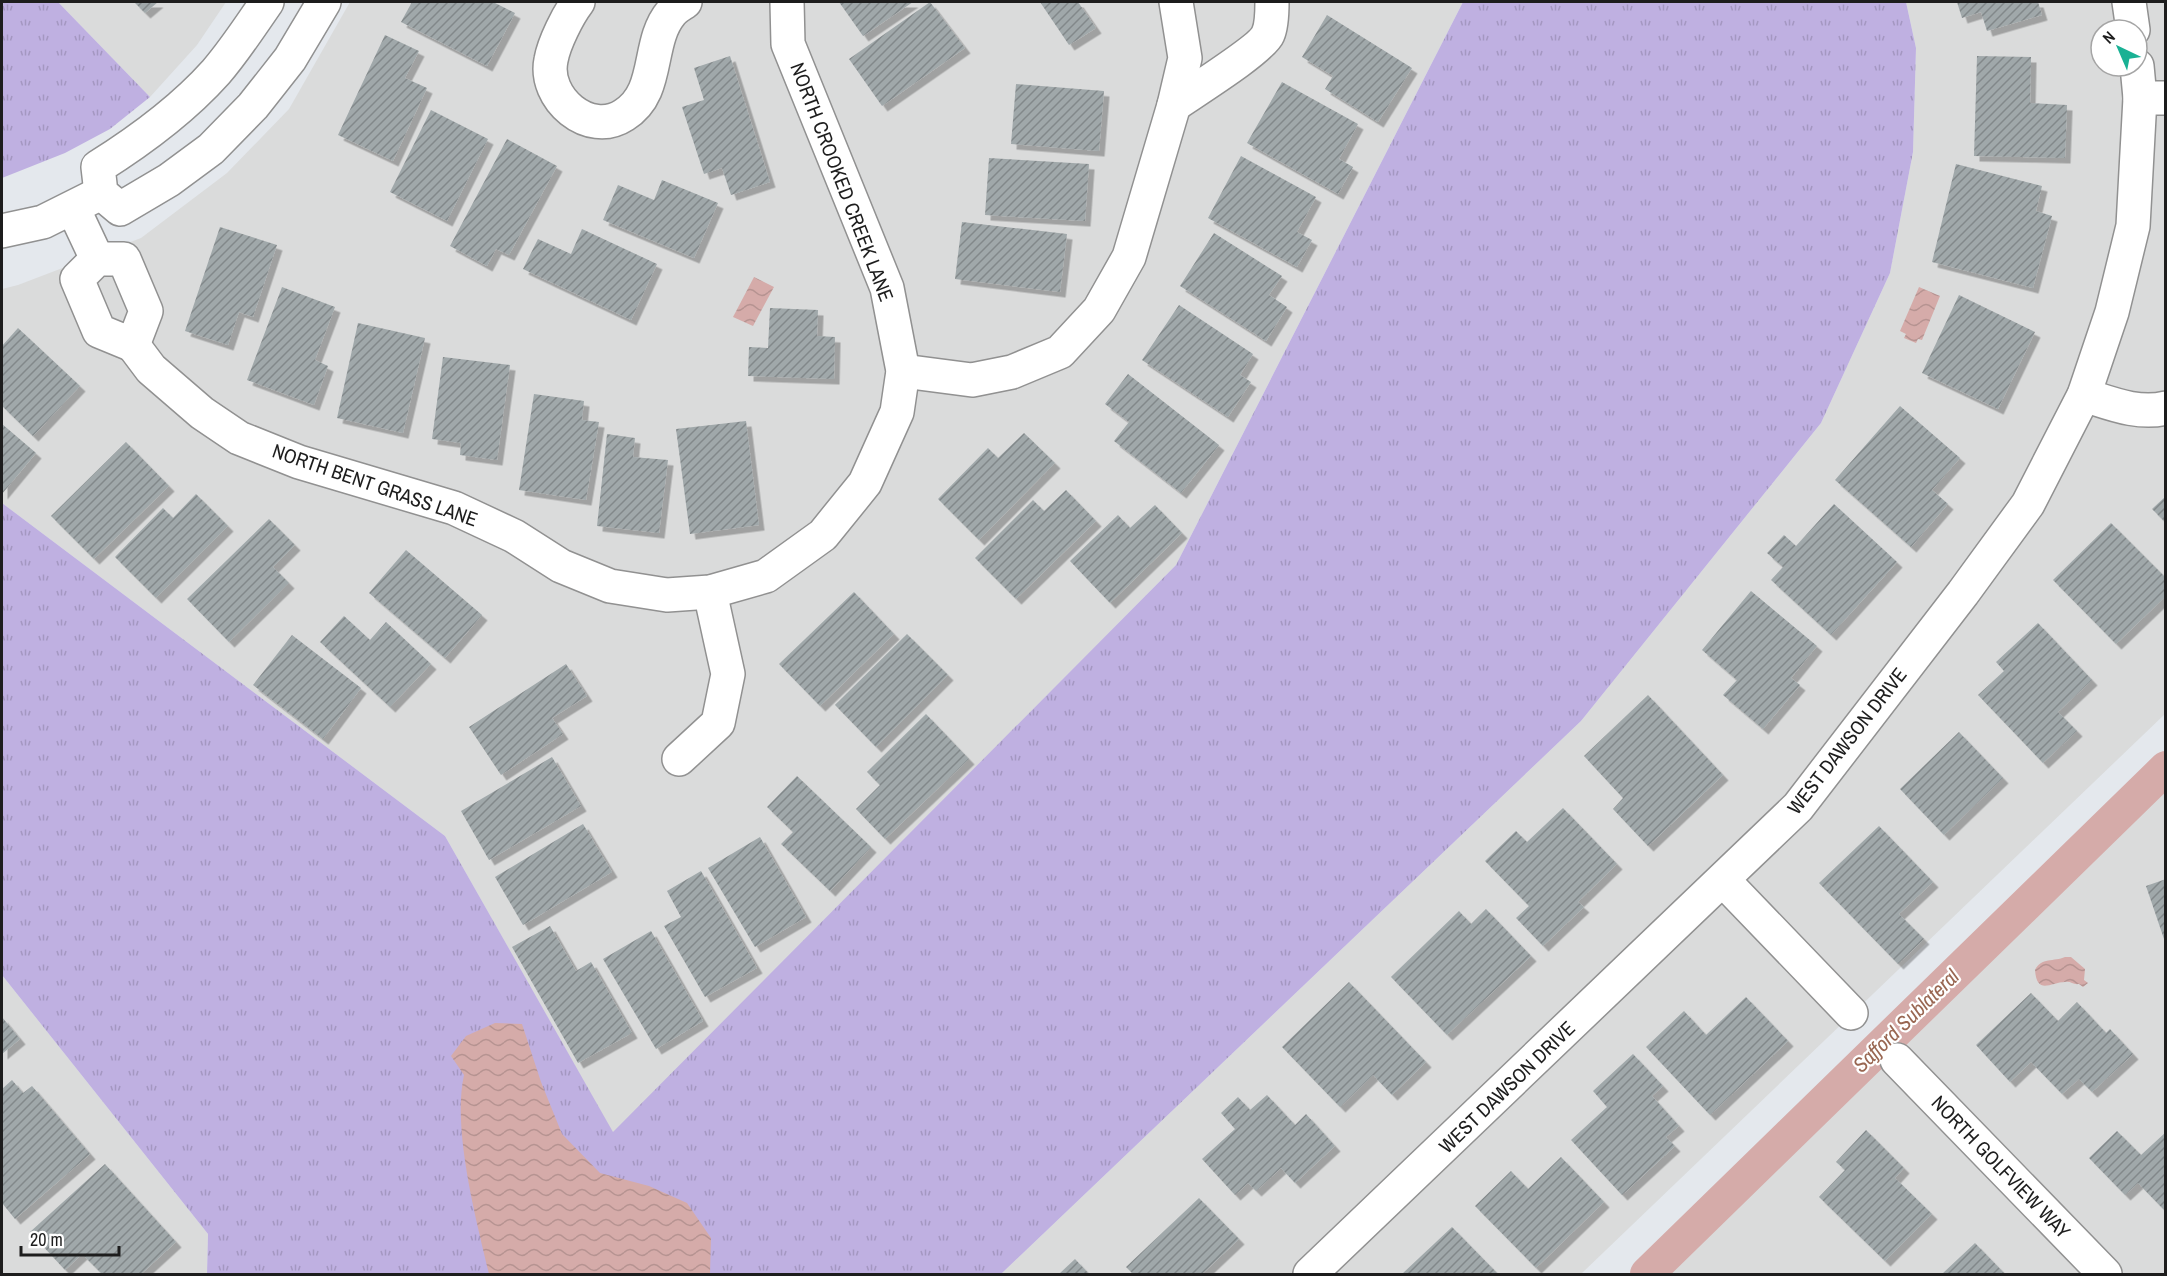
<svg xmlns="http://www.w3.org/2000/svg" width="2167" height="1276" font-family="'Archivo Narrow',sans-serif">
	<style>
		.residential { fill: #dadbdb; fill-rule: evenodd }
		.grass { fill: url(#grass-tufts) }
		.water { fill: url(#water-waves) }
		.lines { fill: none; stroke-linecap: round; stroke-linejoin: round }
		.canal { stroke: #d5aba9; stroke-width: 34 }
		.building { fill: url(#building-hatch); filter: url(#shadow) }
		.minor-casing { stroke: #919191; stroke-width: 36 }
		.tertiary-casing { stroke: #919191; stroke-width: 36 }
		.minor { stroke: #fff; stroke-width: 33 }
		.tertiary { stroke: #fff; stroke-width: 33 }
		.labels { text-anchor: middle; stroke-width: 4.5; stroke-linejoin: round; paint-order: stroke }
		.street-label { font-size: 20px; fill: #1d1d1d; stroke: #fff }
		.water-label { font-size: 21px; font-style: italic; fill: #996752; stroke: #fff }
	</style>
	<defs>
		<pattern id="grass-tufts" width="24" height="20" patternUnits="userSpaceOnUse" patternTransform="scale(1.5)"><rect width="24" height="20" fill="#bfb0e1"/><path d="M3 7l-1-3M5 7V3M7 7l1-3M15 17l-1-3M17 17v-4M19 17l1-3" fill="none" stroke="#a497c1"/></pattern>
		<pattern id="water-waves" width="16" height="10" patternUnits="userSpaceOnUse" patternTransform="scale(1.5)"><rect width="16" height="10" fill="#d5aba9"/><path d="M0 5q4-4 8 0t8 0" fill="none" stroke="#b69391"/></pattern>
		<pattern id="building-hatch" width="6" height="6" patternUnits="userSpaceOnUse" patternTransform="scale(1.5)"><rect width="6" height="6" fill="#a0a8aa"/><path d="M-1 1l2-2M0 6l6-6M5 7l2-2" fill="none" stroke="#82888a"/></pattern>
		<filter id="shadow"><feDropShadow dx="5.5" dy="5.5" stdDeviation="0" flood-color="#0004"/></filter>
	</defs>
	<rect width="100%" height="100%" fill="#e4e8ed"/>
	<g class="residential">
		<path d="M 58,2 L 226,2 L 197,45 L 150,97 Z"/>
		<path d="M 350,2 L 1463,2 L 1176,565 L 613,1133 L 445,836 L 2,503 L 2,289 L 18,285 L 141,238 L 227,173 L 289,109 Z"/>
		<path d="M 1906,2 L 2165,2 L 2165,714 L 1581,1274 L 1001,1274 L 1581,721 L 1821,423 L 1890,273 L 1913,152 L 1916,48 ZM 2101,30 L 2137,30 L 2137,66 L 2101,66 Z"/>
		<path d="M 2165,792 L 2165,1274 L 1663,1274 Z"/>
		<path d="M 2,975 L 208,1234 L 207,1274 L 2,1274 Z"/>
	</g>
	<g class="grass">
		<path d="M 2,2 L 58,2 L 150,97 L 110,129 L 65,153 L 2,178 Z"/>
		<path d="M 1463,2 L 1906,2 L 1916,48 L 1913,152 L 1890,273 L 1821,423 L 1581,721 L 1001,1274 L 207,1274 L 208,1234 L 2,975 L 2,503 L 445,836 L 613,1132 L 1176,565 Z"/>
	</g>
	<g class="water">
		<path d="M 754,277 L 774,287 L 753,326 L 733,317 Z"/>
		<path d="M 1919,287 L 1940,296 L 1922,340 L 1918,339 L 1916,343 L 1904,338 L 1906,334 L 1900,331 Z"/>
		<path d="M 2065,957 L 2071,957 L 2085,969 L 2084,980 L 2088,983 L 2083,987 L 2079,984 C 2073,985 2071,981 2065,982 C 2051,982 2037,996 2035,970 C 2041,957 2054,962 2065,957 Z"/>
		<path d="M 495,1023 L 522,1024 L 541,1082 L 562,1134 L 600,1173 L 649,1186 L 687,1203 L 711,1238 L 710,1274 L 489,1274 C 476,1219 452,1129 464,1075 L 451,1056 L 466,1036 Z"/>
	</g>
	<g class="lines">
		<path class="canal" d="M 1647,1274 L 2166,768"/>
	</g>
	<g class="building">
		<path d="M 134,2 L 158,2 L 145,13 Z"/>
		<path d="M 412,2 L 493,2 L 515,13 L 487,66 L 401,22 Z"/>
		<path d="M 839,2 L 913,2 L 863,36 Z"/>
		<path d="M 930,2 L 965,48 L 882,106 L 849,59 Z"/>
		<path d="M 1040,2 L 1078,2 L 1096,28 L 1069,45 Z"/>
		<path d="M 1957,2 L 2038,2 L 2042,15 L 1987,31 L 1981,12 L 1962,18 Z"/>
		<path d="M 1327,15 L 1412,68 L 1378,122 L 1325,89 L 1333,76 L 1302,57 Z"/>
		<path d="M 385,35 L 419,51 L 405,78 L 427,88 L 393,161 L 338,135 Z"/>
		<path d="M 730,56 L 770,182 L 731,195 L 722,168 L 704,174 L 682,107 L 704,100 L 694,68 Z"/>
		<path d="M 1977,56 L 2031,57 L 2030,103 L 2067,105 L 2065,158 L 1974,156 Z"/>
		<path d="M 1282,82 L 1358,124 L 1339,159 L 1353,167 L 1338,194 L 1247,143 Z"/>
		<path d="M 1016,84 L 1104,91 L 1099,151 L 1011,144 Z"/>
		<path d="M 431,110 L 488,139 L 447,221 L 390,192 Z"/>
		<path d="M 507,139 L 557,166 L 509,255 L 496,249 L 487,266 L 450,246 Z"/>
		<path d="M 1241,156 L 1316,197 L 1297,232 L 1312,240 L 1297,267 L 1208,218 Z"/>
		<path d="M 989,158 L 1089,164 L 1085,221 L 985,215 Z"/>
		<path d="M 1956,164 L 2042,186 L 2036,211 L 2052,216 L 2033,288 L 1932,262 Z"/>
		<path d="M 662,180 L 718,203 L 694,258 L 603,220 L 618,185 L 654,200 Z"/>
		<path d="M 962,222 L 1067,234 L 1060,292 L 955,279 Z"/>
		<path d="M 220,227 L 277,245 L 253,317 L 239,312 L 228,345 L 185,331 Z"/>
		<path d="M 582,229 L 657,264 L 631,320 L 523,269 L 538,239 L 571,254 Z"/>
		<path d="M 1214,233 L 1282,276 L 1269,295 L 1287,307 L 1266,341 L 1180,286 Z"/>
		<path d="M 282,287 L 335,307 L 315,360 L 328,366 L 314,405 L 247,380 Z"/>
		<path d="M 1959,295 L 2035,332 L 1998,409 L 1922,373 Z"/>
		<path d="M 1179,305 L 1253,354 L 1240,375 L 1251,382 L 1228,417 L 1142,360 Z"/>
		<path d="M 770,308 L 818,310 L 817,336 L 835,337 L 834,379 L 748,376 L 749,347 L 768,348 Z"/>
		<path d="M 358,323 L 425,338 L 403,433 L 337,418 Z"/>
		<path d="M 18,328 L 80,386 L 33,436 L 2,406 L 2,346 Z"/>
		<path d="M 443,357 L 510,365 L 497,460 L 460,455 L 461,443 L 432,439 Z"/>
		<path d="M 1128,374 L 1219,445 L 1181,493 L 1114,441 L 1129,422 L 1105,404 Z"/>
		<path d="M 534,394 L 584,401 L 582,420 L 599,422 L 586,500 L 519,490 Z"/>
		<path d="M 1900,406 L 1960,458 L 1932,490 L 1948,504 L 1911,547 L 1835,480 Z"/>
		<path d="M 746,421 L 759,525 L 690,534 L 676,429 Z"/>
		<path d="M 2,424 L 36,453 L 2,494 Z"/>
		<path d="M 1024,433 L 1055,463 L 979,540 L 938,499 L 988,448 L 998,458 Z"/>
		<path d="M 607,434 L 635,438 L 633,457 L 668,460 L 659,533 L 597,526 Z"/>
		<path d="M 126,442 L 169,486 L 94,559 L 51,516 Z"/>
		<path d="M 1066,490 L 1096,521 L 1016,599 L 975,558 L 1033,500 L 1044,511 Z"/>
		<path d="M 196,494 L 228,526 L 156,598 L 115,557 L 163,508 L 173,518 Z"/>
		<path d="M 2166,496 L 2166,523 L 2152,509 Z"/>
		<path d="M 1834,504 L 1897,562 L 1831,635 L 1771,580 L 1783,567 L 1767,553 L 1784,535 L 1796,546 Z"/>
		<path d="M 1155,505 L 1182,533 L 1110,603 L 1070,561 L 1118,515 L 1130,528 Z"/>
		<path d="M 269,519 L 295,545 L 273,567 L 289,583 L 229,642 L 187,599 Z"/>
		<path d="M 2111,523 L 2166,578 L 2166,596 L 2116,644 L 2053,580 Z"/>
		<path d="M 406,550 L 482,615 L 445,658 L 369,593 Z"/>
		<path d="M 1751,591 L 1817,646 L 1791,678 L 1800,685 L 1763,729 L 1723,695 L 1737,680 L 1702,650 Z"/>
		<path d="M 854,592 L 894,634 L 820,706 L 779,664 Z"/>
		<path d="M 344,616 L 370,640 L 386,622 L 431,664 L 390,707 L 320,642 Z"/>
		<path d="M 2038,623 L 2092,680 L 2058,712 L 2077,731 L 2043,763 L 1978,695 L 2004,671 L 1996,662 Z"/>
		<path d="M 907,634 L 948,675 L 876,747 L 835,705 Z"/>
		<path d="M 292,635 L 361,688 L 323,739 L 253,685 Z"/>
		<path d="M 566,664 L 587,696 L 552,718 L 563,734 L 501,775 L 469,727 Z"/>
		<path d="M 1648,695 L 1723,775 L 1648,846 L 1613,809 L 1623,798 L 1584,756 Z"/>
		<path d="M 926,714 L 969,759 L 885,839 L 856,809 L 880,785 L 867,772 Z"/>
		<path d="M 1959,732 L 2003,778 L 1944,835 L 1900,789 Z"/>
		<path d="M 552,757 L 581,806 L 489,860 L 461,811 Z"/>
		<path d="M 797,776 L 871,847 L 830,891 L 781,844 L 793,832 L 767,807 Z"/>
		<path d="M 1563,808 L 1617,864 L 1578,902 L 1584,907 L 1543,946 L 1516,918 L 1529,906 L 1485,861 L 1516,831 L 1527,842 Z"/>
		<path d="M 583,824 L 612,872 L 523,925 L 495,877 Z"/>
		<path d="M 1879,826 L 1933,882 L 1899,914 L 1924,939 L 1898,964 L 1819,883 Z"/>
		<path d="M 760,837 L 806,917 L 755,947 L 708,868 Z"/>
		<path d="M 701,871 L 757,968 L 705,997 L 664,926 L 681,917 L 667,891 Z"/>
		<path d="M 2166,879 L 2166,942 L 2165,942 L 2146,886 Z"/>
		<path d="M 1486,909 L 1531,956 L 1447,1035 L 1391,977 L 1459,911 L 1471,924 Z"/>
		<path d="M 550,926 L 576,971 L 591,962 L 632,1033 L 578,1063 L 512,947 Z"/>
		<path d="M 651,931 L 703,1021 L 656,1049 L 603,959 Z"/>
		<path d="M 1349,982 L 1426,1062 L 1392,1095 L 1373,1075 L 1340,1107 L 1282,1047 Z"/>
		<path d="M 2031,993 L 2058,1021 L 2077,1002 L 2106,1033 L 2110,1029 L 2133,1054 L 2092,1092 L 2079,1079 L 2062,1094 L 2031,1062 L 2010,1082 L 1976,1045 Z"/>
		<path d="M 1746,997 L 1788,1041 L 1710,1115 L 1646,1047 L 1684,1011 L 1706,1035 Z"/>
		<path d="M 2,1017 L 20,1039 L 2,1054 Z"/>
		<path d="M 1633,1054 L 1663,1086 L 1652,1096 L 1679,1126 L 1666,1137 L 1675,1146 L 1622,1195 L 1571,1140 L 1607,1107 L 1593,1091 Z"/>
		<path d="M 12,1080 L 23,1093 L 32,1086 L 90,1154 L 15,1219 L 2,1203 L 2,1089 Z"/>
		<path d="M 1267,1095 L 1295,1125 L 1306,1114 L 1335,1146 L 1295,1183 L 1281,1168 L 1256,1191 L 1248,1183 L 1235,1195 L 1202,1159 L 1235,1129 L 1221,1113 L 1238,1097 L 1250,1110 Z"/>
		<path d="M 1866,1130 L 1904,1168 L 1895,1178 L 1932,1214 L 1885,1261 L 1819,1197 L 1845,1170 L 1836,1162 Z"/>
		<path d="M 2117,1131 L 2141,1155 L 2166,1132 L 2166,1212 L 2138,1183 L 2125,1195 L 2089,1158 Z"/>
		<path d="M 1561,1157 L 1604,1202 L 1536,1268 L 1475,1206 L 1511,1171 L 1528,1189 Z"/>
		<path d="M 105,1164 L 176,1242 L 141,1274 L 102,1274 L 82,1254 L 65,1270 L 30,1232 Z"/>
		<path d="M 1199,1198 L 1239,1239 L 1202,1274 L 1133,1274 L 1126,1267 Z"/>
		<path d="M 1452,1227 L 1498,1274 L 1402,1274 Z"/>
		<path d="M 1975,1243 L 2005,1274 L 1942,1274 Z"/>
		<path d="M 1075,1259 L 1089,1274 L 1059,1274 Z"/>
	</g>
	<g class="lines">
		<g class="minor-casing">
			<g id="minor">
				<path d="M 578,2 C 568,15 554,43 551,60 C 543,98 589,138 624,115 C 661,92 646,43 671,13 C 674,9 680,5 685,2"/>
				<path d="M 2140,98 L 2166,98"/>
				<path d="M 1174,105 C 1191,93 1262,49 1268,34 C 1272,25 1272,11 1272,2"/>
				<path d="M 73,208 L 97,259"/>
				<path d="M 97,259 L 124,259 L 146,311 L 133,345 L 99,331 L 77,279 Z"/>
				<path d="M 133,345 L 151,369 L 202,413 L 239,438 L 299,462 L 454,508 L 514,536 L 561,566 L 610,586 L 667,595 L 710,592 L 766,576 L 823,535 L 865,483 L 897,412 L 903,371 L 887,288 L 788,44 L 787,2"/>
				<path d="M 903,371 L 972,380 L 1012,372 L 1060,352 L 1099,310 L 1129,257 L 1174,105 L 1185,58 L 1176,2"/>
				<path d="M 2084,395 C 2110,403 2138,415 2166,408"/>
				<path d="M 679,759 L 718,723 L 728,674 L 710,592"/>
				<path d="M 1723,880 L 1851,1013"/>
				<path d="M 1897,1060 L 2105,1274"/>
			</g>
		</g>
		<g class="tertiary-casing">
			<g id="tertiary">
				<path d="M 267,2 C 251,25 235,50 216,72 C 182,110 141,140 98,167 L 101,193 L 120,209 L 169,180 L 211,149 L 253,106 L 290,59 L 324,2"/>
				<path d="M 2129,2 L 2133,30"/>
				<path d="M 2,231 L 43,222 L 101,193"/>
				<path d="M 1310,1274 L 1798,807 L 1963,593 L 2028,504 L 2084,395 L 2112,312 L 2133,226 L 2140,98 L 2137,66"/>
			</g>
		</g>
		<use href="#minor" class="minor"/>
		<use href="#tertiary" class="tertiary"/>
	</g>
	<g class="labels">
		<g class="street-label">
			<text transform="translate(842 182) rotate(69)" y="7">NORTH CROOKED CREEK LANE</text>
			<text transform="translate(375 485) rotate(19)" y="7">NORTH BENT GRASS LANE</text>
			<text transform="translate(1847 741) rotate(-52)" y="7">WEST DAWSON DRIVE</text>
			<text transform="translate(1507 1087) rotate(-44)" y="7">WEST DAWSON DRIVE</text>
			<text transform="translate(2001 1167) rotate(46)" y="7">NORTH GOLFVIEW WAY</text>
		</g>
		<g class="water-label">
			<text transform="translate(1906 1021) rotate(-44)" y="7">Safford Sublateral</text>
		</g>
	</g>
	<rect width="2167" height="1276" fill="none" stroke="#1d1d1d" stroke-width="6"/>
	<g transform="translate(2119 48) rotate(316)"><circle r="28" fill="#ffffff" stroke="#a5a5a5" stroke-width="1.5"/>
	<path d="M0-4.5L10 22L0 15L-10 22Z" fill="#19b194"/>
	<text y="-9" font-size="16" font-weight="bold" text-anchor="middle" fill="#1d1d1d">N</text>
	</g>
	<path d="M21 1246v9h98v-9" fill="none" stroke="#1d1d1d" stroke-width="3"/>
	<text x="30" y="1246" font-size="18" fill="#1d1d1d" stroke="#ffffff" stroke-width="4.5" paint-order="stroke">20 m</text>
</svg>
